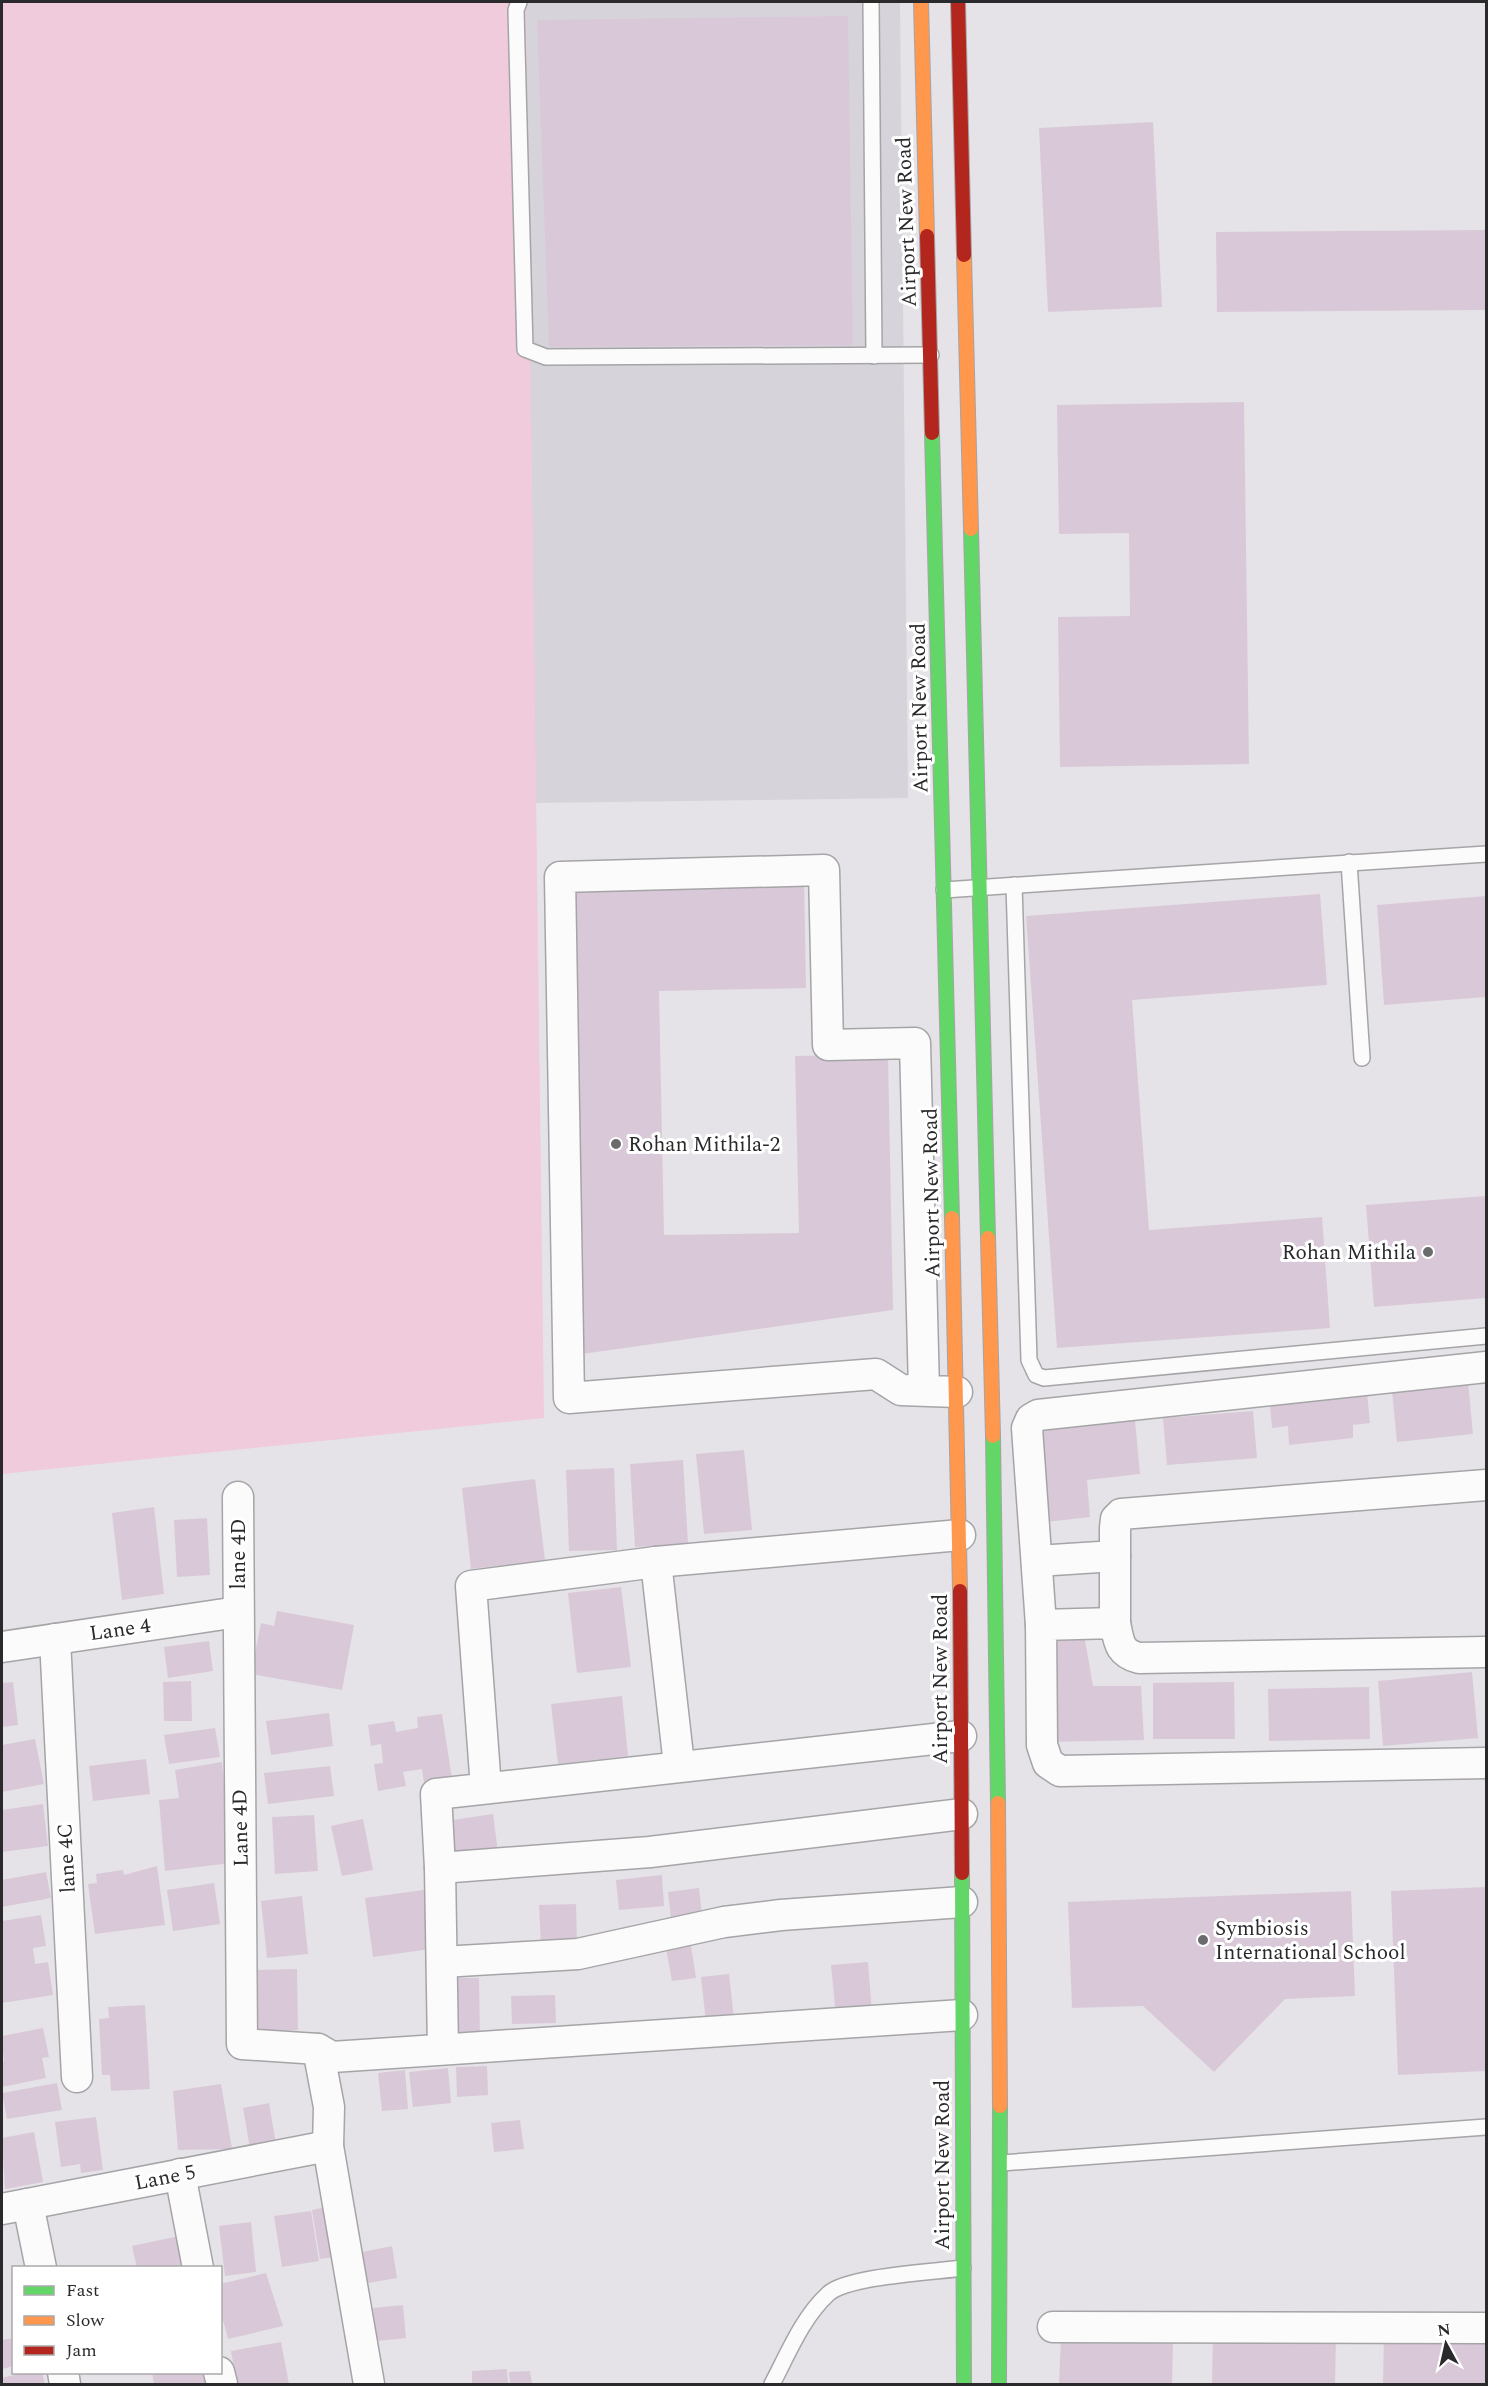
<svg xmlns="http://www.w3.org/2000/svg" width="1488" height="2386" font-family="Spectral,serif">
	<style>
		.built { fill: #d7d3db }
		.green { fill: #efcbdb }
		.building { fill: #d9c9d8 }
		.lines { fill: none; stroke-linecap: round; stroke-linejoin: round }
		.lane-casing { stroke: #a5a4a7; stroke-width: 18 }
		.street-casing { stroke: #a5a4a7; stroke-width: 33 }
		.fast-casing { stroke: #a5a4a7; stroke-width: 16 }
		.slow-casing { stroke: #a5a4a7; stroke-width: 16 }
		.jam-casing { stroke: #a5a4a7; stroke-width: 16 }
		.lane { stroke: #fbfbfb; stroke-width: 15 }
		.street { stroke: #fbfbfb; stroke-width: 30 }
		.fast { stroke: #63d668; stroke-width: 14 }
		.slow { stroke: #ff974d; stroke-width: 14 }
		.jam { stroke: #b3261e; stroke-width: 14 }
		.poi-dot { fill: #6b6a6d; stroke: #fff; stroke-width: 2 }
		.labels { text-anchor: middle; stroke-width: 6; stroke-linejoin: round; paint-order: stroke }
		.street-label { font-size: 21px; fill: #2a292c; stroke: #fff }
		.poi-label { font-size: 21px; fill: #2a292c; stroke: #fff; text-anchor: start }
	</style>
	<rect width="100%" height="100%" fill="#e5e3e7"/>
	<path class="built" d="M 526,2 L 900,2 L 908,798 L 535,803 Z"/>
	<path class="green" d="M 2,2 L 526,2 L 544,1418 L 2,1474 Z"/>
	<g class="building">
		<path d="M 848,16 L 853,345 L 549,347 L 537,20 Z"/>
		<path d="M 1153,122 L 1162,307 L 1048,312 L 1039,128 Z"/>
		<path d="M 1486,230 L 1486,310 L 1217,312 L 1216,232 Z"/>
		<path d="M 1244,402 L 1249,764 L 1060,767 L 1058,617 L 1130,616 L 1129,533 L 1059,534 L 1057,405 Z"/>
		<path d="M 804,876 L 806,988 L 659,991 L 664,1235 L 799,1233 L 795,1056 L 888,1054 L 893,1310 L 575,1355 L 561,889 Z"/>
		<path d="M 1320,894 L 1327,985 L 1132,1000 L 1149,1230 L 1322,1217 L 1330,1328 L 1057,1348 L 1026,916 Z"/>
		<path d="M 1486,896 L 1486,997 L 1384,1005 L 1377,905 Z"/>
		<path d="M 1486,1196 L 1486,1298 L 1374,1307 L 1366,1205 Z"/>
		<path d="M 1366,1383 L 1370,1423 L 1353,1425 L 1353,1438 L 1289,1445 L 1288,1426 L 1272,1428 L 1269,1393 Z"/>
		<path d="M 1468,1383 L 1473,1434 L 1397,1442 L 1392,1391 Z"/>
		<path d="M 1253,1411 L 1257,1458 L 1167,1465 L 1163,1418 Z"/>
		<path d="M 1135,1420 L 1140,1474 L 1087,1480 L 1090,1517 L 1046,1522 L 1037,1430 Z"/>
		<path d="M 744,1450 L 752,1530 L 704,1534 L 696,1454 Z"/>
		<path d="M 683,1460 L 688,1544 L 635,1547 L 630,1464 Z"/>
		<path d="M 614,1468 L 617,1550 L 569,1551 L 566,1470 Z"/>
		<path d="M 535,1479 L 545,1560 L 471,1569 L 462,1488 Z"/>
		<path d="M 154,1507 L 164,1594 L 122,1600 L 112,1513 Z"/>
		<path d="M 207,1518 L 210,1575 L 177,1577 L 174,1520 Z"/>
		<path d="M 621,1587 L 631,1667 L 577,1673 L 568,1593 Z"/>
		<path d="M 277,1611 L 354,1625 L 342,1690 L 251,1674 L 261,1623 L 274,1626 Z"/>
		<path d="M 1085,1640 L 1093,1686 L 1141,1686 L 1144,1740 L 1048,1742 L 1047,1641 Z"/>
		<path d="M 209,1641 L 213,1671 L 168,1678 L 164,1647 Z"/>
		<path d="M 1472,1672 L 1478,1738 L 1383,1746 L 1378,1681 Z"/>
		<path d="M 191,1681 L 192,1721 L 164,1721 L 163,1682 Z"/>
		<path d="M 13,1682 L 18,1725 L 2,1727 L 2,1683 Z"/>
		<path d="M 1234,1682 L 1235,1739 L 1153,1739 L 1153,1683 Z"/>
		<path d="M 1369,1687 L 1370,1739 L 1269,1741 L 1268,1689 Z"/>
		<path d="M 622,1696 L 628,1756 L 558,1764 L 551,1704 Z"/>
		<path d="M 329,1713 L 333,1746 L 271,1755 L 266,1721 Z"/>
		<path d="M 442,1714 L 452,1779 L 424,1783 L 422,1769 L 403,1772 L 406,1786 L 378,1791 L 374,1764 L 383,1763 L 381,1744 L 371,1746 L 368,1725 L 394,1721 L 396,1732 L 418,1728 L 417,1717 Z"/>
		<path d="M 215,1728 L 220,1757 L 169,1764 L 164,1735 Z"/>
		<path d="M 35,1739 L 44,1784 L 2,1792 L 2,1745 Z"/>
		<path d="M 146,1759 L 150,1794 L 93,1801 L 89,1766 Z"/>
		<path d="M 222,1762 L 231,1863 L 165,1871 L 159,1800 L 179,1798 L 175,1770 Z"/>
		<path d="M 330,1766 L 334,1796 L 268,1804 L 264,1773 Z"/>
		<path d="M 43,1804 L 48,1846 L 2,1852 L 2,1810 Z"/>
		<path d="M 493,1814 L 498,1852 L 452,1859 L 446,1821 Z"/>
		<path d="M 314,1815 L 318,1871 L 275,1874 L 272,1817 Z"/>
		<path d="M 363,1819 L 373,1870 L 342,1876 L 331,1826 Z"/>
		<path d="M 157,1866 L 165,1925 L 95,1934 L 88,1884 L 97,1883 L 96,1874 L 123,1870 L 124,1875 Z"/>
		<path d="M 46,1872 L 51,1898 L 2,1907 L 2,1880 Z"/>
		<path d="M 662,1875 L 664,1906 L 619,1910 L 616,1880 Z"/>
		<path d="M 214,1883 L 220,1924 L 173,1931 L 167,1890 Z"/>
		<path d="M 1486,1887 L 1486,2071 L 1398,2075 L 1391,1891 Z"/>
		<path d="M 699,1888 L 702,1915 L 671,1919 L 668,1892 Z"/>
		<path d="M 430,1889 L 438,1948 L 373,1957 L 365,1898 Z"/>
		<path d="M 1351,1891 L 1355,1996 L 1285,1999 L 1214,2072 L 1143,2006 L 1072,2008 L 1068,1902 Z"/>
		<path d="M 302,1896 L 308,1954 L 267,1958 L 261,1901 Z"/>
		<path d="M 576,1904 L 577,1944 L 541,1946 L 539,1905 Z"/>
		<path d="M 41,1915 L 46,1946 L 33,1948 L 35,1964 L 48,1962 L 53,1995 L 2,2003 L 2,1921 Z"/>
		<path d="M 690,1939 L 696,1978 L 672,1981 L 665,1943 Z"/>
		<path d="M 868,1962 L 872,2013 L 836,2016 L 831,1965 Z"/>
		<path d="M 297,1969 L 298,2030 L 256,2032 L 254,1970 Z"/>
		<path d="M 729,1974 L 734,2019 L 706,2022 L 701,1977 Z"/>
		<path d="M 454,1978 L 479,1978 L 480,2039 L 454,2039 Z"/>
		<path d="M 555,1995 L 556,2023 L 512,2024 L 511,1996 Z"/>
		<path d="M 145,2005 L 150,2089 L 111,2091 L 110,2075 L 102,2075 L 99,2019 L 109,2018 L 108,2007 Z"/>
		<path d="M 43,2028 L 49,2057 L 42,2058 L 46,2078 L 2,2087 L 2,2062 L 4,2062 L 2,2036 Z"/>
		<path d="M 487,2066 L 488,2095 L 457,2097 L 456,2067 Z"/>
		<path d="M 448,2068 L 451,2103 L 413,2107 L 409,2072 Z"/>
		<path d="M 405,2070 L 408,2109 L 382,2111 L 378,2073 Z"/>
		<path d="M 57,2083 L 62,2110 L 7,2119 L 2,2093 Z"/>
		<path d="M 221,2084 L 232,2149 L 178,2150 L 173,2091 Z"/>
		<path d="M 269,2103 L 277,2150 L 251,2154 L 243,2108 Z"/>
		<path d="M 96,2117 L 103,2170 L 81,2173 L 80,2164 L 61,2167 L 55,2122 Z"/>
		<path d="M 520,2120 L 524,2149 L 494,2152 L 491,2123 Z"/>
		<path d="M 34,2132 L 43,2182 L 5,2189 L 2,2138 Z"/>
		<path d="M 326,2207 L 334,2257 L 320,2259 L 312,2210 Z"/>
		<path d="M 311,2211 L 319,2261 L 282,2267 L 274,2216 Z"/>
		<path d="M 251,2222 L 256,2272 L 225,2276 L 219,2226 Z"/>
		<path d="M 179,2236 L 186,2268 L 137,2268 L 132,2246 Z"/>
		<path d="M 392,2246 L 397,2278 L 368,2283 L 362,2252 Z"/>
		<path d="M 266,2273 L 283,2326 L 228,2339 L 220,2309 L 220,2284 Z"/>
		<path d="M 403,2305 L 406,2338 L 377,2341 L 373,2308 Z"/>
		<path d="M 1213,2331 L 1336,2334 L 1335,2384 L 1212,2384 Z"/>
		<path d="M 1384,2334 L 1486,2336 L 1486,2384 L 1383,2384 Z"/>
		<path d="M 14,2338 L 14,2366 L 2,2369 L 2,2340 Z"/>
		<path d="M 1061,2339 L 1173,2342 L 1172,2384 L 1059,2384 Z"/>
		<path d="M 281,2342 L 289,2384 L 237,2384 L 231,2351 Z"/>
		<path d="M 507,2369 L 508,2384 L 472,2384 L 472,2371 Z"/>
		<path d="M 530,2371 L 532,2384 L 510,2384 L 509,2372 Z"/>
		<path d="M 26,2372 L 42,2372 L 45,2384 L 2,2384 L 2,2378 Z"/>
		<path d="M 152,2372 L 205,2372 L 207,2384 L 154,2384 Z"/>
	</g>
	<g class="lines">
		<g class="lane-casing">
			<g id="lane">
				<path d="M 519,2 L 516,10 L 525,349 L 546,357 L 931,355"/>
				<path d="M 871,2 L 874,356"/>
				<path d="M 1349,862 L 1362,1058"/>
				<path d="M 1014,885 L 1029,1360 L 1036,1375 L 1044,1378 L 1486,1336"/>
				<path d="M 944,890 L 1486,854"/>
				<path d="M 1001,2163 L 1486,2127"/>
				<path d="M 772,2384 C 788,2354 802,2318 828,2294 C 847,2276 934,2272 963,2268"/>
			</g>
		</g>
		<g class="street-casing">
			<g id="street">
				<path d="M 924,1390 L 915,1043 L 828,1045 L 824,870 L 560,877 L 569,1398 L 876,1374 L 901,1390 L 957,1392"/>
				<path d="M 238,1497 L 242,2044 L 318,2049 L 332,2057 L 962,2015"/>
				<path d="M 1037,1561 L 1115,1556"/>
				<path d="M 656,1562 L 679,1765"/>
				<path d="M 1115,1623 L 1115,1528 L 1116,1519 L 1121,1514 L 1486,1485"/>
				<path d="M 1041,1625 L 1027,1428 L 1031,1419 L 1038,1415 L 1486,1367"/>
				<path d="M 55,1639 L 77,2077"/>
				<path d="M 2,1647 L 238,1612"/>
				<path d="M 1486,1652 L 1139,1658 C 1119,1653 1119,1642 1115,1623 L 1041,1625 L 1042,1745 L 1048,1763 L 1060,1771 L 1486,1763"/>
				<path d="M 486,1788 L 471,1586 L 656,1562 L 960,1535"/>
				<path d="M 440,1868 L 650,1852 L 962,1814"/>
				<path d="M 442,1962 L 578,1954 L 724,1922 L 781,1915 L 962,1902"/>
				<path d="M 318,2049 L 329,2107 L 328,2146 L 369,2384"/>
				<path d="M 443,2049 L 440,1868 L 436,1794 L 961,1736"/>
				<path d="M 180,2174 L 198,2268"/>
				<path d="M 28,2204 L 41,2268"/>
				<path d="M 2,2209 L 328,2146"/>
				<path d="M 1053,2327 L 1486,2328"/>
				<path d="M 63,2372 L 65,2384"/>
				<path d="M 219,2372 L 222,2384"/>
			</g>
		</g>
		<g class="fast-casing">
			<g id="fast">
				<path d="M 932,433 L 952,1218"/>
				<path d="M 971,529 L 988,1238"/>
				<path d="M 993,1436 L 998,1803"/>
				<path d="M 962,1873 L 964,2384"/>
				<path d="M 999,2384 L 1000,2106"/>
			</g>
		</g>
		<g class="slow-casing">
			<g id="slow">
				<path d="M 921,2 L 927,236"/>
				<path d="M 964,255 L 971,529"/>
				<path d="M 952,1218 L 960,1591"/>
				<path d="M 988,1238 L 993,1436"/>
				<path d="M 998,1803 L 1000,2106"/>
			</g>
		</g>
		<g class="jam-casing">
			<g id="jam">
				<path d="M 958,2 L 964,255"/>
				<path d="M 927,236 L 932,433"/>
				<path d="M 960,1591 L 962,1873"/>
			</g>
		</g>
		<use href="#lane" class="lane"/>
		<use href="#street" class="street"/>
		<use href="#fast" class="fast"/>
		<use href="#slow" class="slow"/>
		<use href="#jam" class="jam"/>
	</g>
	<g class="poi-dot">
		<circle cx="616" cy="1144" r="6"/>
		<circle cx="1428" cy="1252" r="6"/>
		<circle cx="1203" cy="1940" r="6"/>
	</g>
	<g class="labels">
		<g class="street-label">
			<text transform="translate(906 222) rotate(-92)" y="7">Airport New Road</text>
			<text transform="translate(919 708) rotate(-91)" y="7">Airport New Road</text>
			<text transform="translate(931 1193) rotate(-91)" y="7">Airport New Road</text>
			<text transform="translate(238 1554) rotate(-90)" y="7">lane 4D</text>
			<text transform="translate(120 1629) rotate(-8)" y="7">Lane 4</text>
			<text transform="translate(940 1679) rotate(-90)" y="7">Airport New Road</text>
			<text transform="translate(240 1828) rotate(-91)" y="7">Lane 4D</text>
			<text transform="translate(66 1858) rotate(-93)" y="7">lane 4C</text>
			<text transform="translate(942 2165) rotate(-90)" y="7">Airport New Road</text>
			<text transform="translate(165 2177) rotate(-11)" y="7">Lane 5</text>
		</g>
		<g class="poi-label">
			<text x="628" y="1151">Rohan Mithila-2</text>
			<text x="1416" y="1259" text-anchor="end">Rohan Mithila</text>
			<text x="1215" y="1935">Symbiosis<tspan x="1215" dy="24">International School</tspan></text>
		</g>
	</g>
	<rect width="1488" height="2386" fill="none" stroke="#2a292c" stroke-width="6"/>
	<rect x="12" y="2266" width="210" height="108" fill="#ffffff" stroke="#aaa9ab" stroke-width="1.5"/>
	<rect x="24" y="2286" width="30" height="9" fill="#63d668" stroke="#aaa9ab" stroke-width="1.5"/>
	<text x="66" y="2296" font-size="18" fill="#2a292c">Fast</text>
	<rect x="24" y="2316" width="30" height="9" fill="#ff974d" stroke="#aaa9ab" stroke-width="1.5"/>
	<text x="66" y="2326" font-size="18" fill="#2a292c">Slow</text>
	<rect x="24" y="2346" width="30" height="9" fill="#b3261e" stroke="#aaa9ab" stroke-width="1.5"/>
	<text x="66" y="2356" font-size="18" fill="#2a292c">Jam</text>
	<g transform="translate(1446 2344) rotate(352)" stroke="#ffffff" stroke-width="4.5" paint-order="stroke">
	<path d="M0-4.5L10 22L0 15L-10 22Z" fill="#2a292c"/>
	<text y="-9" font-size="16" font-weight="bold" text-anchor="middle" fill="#2a292c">N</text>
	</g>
</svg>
